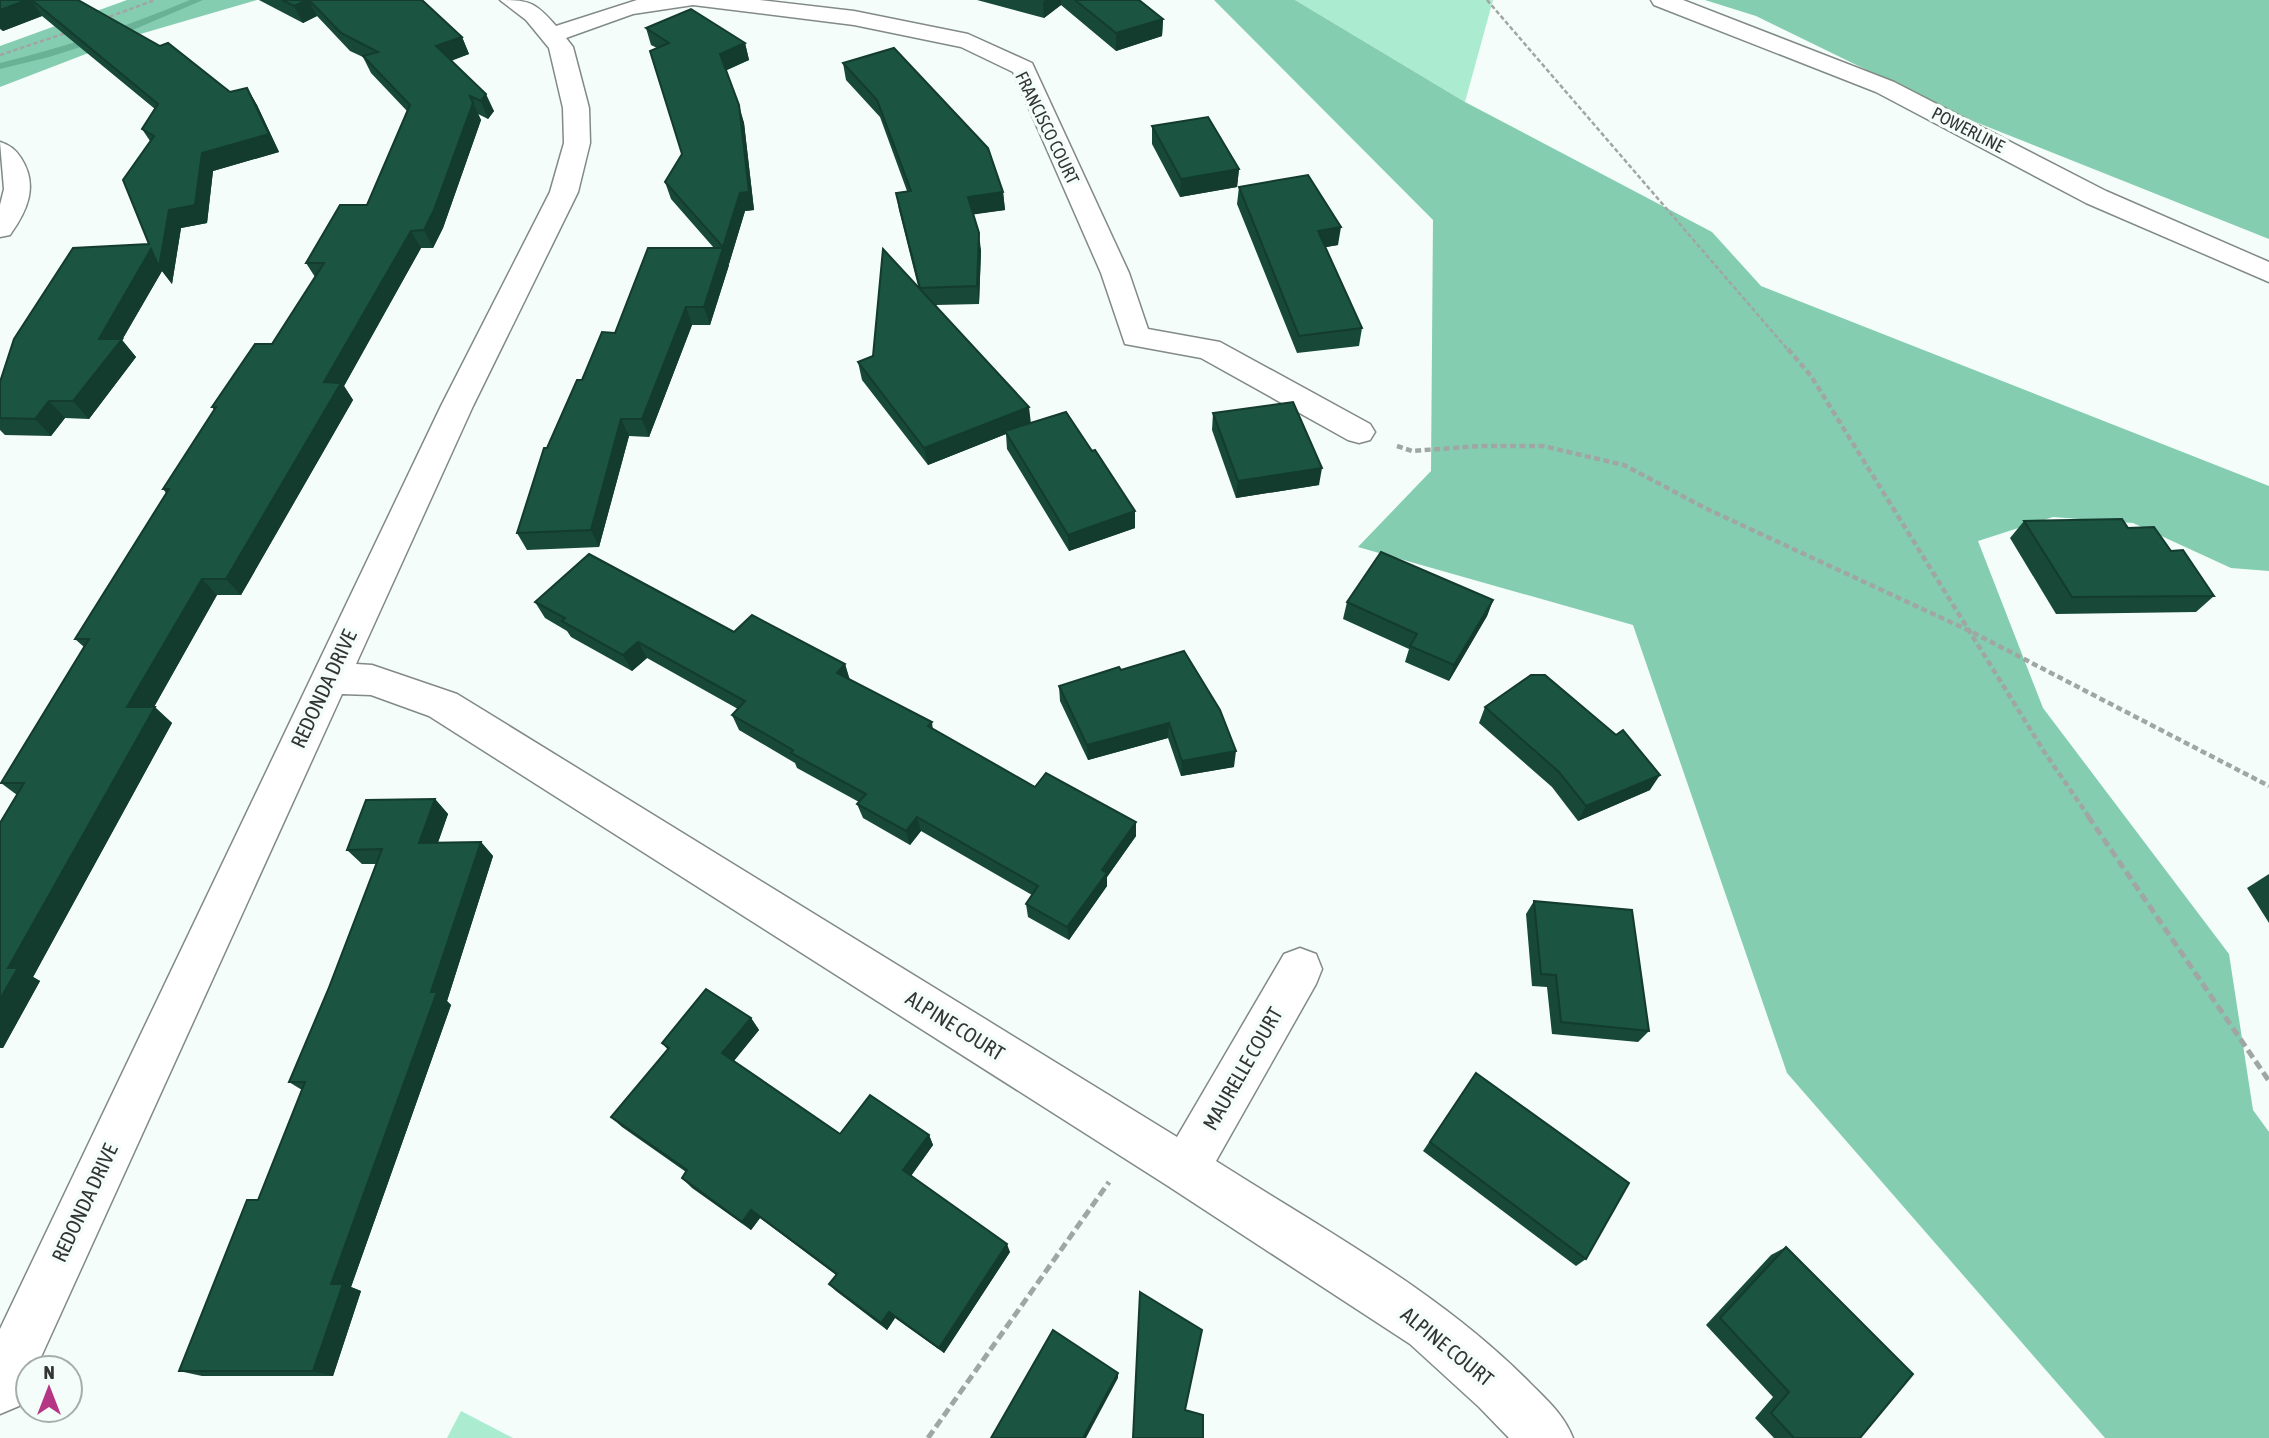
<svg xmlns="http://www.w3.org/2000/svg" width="2269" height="1438" font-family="'Asap Condensed',sans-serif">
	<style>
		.green { fill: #abebd0 }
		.forest { fill: #84cdb0 }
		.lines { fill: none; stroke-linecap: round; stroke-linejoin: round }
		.stream { fill: #69b295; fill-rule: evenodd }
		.minor-casing { stroke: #828a86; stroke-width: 3 }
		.path-far2 { stroke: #a0a6a3; stroke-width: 2.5; stroke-dasharray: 4.5 2.5; stroke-linecap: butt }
		.path-far1 { stroke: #a0a6a3; stroke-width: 4.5; stroke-dasharray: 6 3.5; stroke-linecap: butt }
		.path { stroke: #a0a6a3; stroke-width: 5; stroke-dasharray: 9 4.5; stroke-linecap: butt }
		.minor { fill: #fff; fill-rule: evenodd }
		.wall { fill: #174838 }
		.shaded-wall { fill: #133b2e }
		.building { fill: #1b5441; stroke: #133b2e; stroke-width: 2 }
		.labels { text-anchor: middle; stroke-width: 7; stroke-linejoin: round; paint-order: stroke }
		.far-street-label { font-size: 18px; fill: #323533; stroke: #f4fdf9 }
		.street-label { font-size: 21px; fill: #323533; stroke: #f4fdf9 }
	</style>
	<rect width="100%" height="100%" fill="#f4fdf9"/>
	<g class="green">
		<path d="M 1295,0 L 1493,0 L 1465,102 Z"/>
		<path d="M 461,1411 L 513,1438 L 447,1438 Z"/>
	</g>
	<g class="forest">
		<path d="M 127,0 L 257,0 L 130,37 L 0,87 L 0,46 Z"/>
		<path d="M 1214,0 L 1295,0 L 1465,102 L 1712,232 L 1761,286 L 2269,486 L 2269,571 L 2231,568 L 2133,523 L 2053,517 L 1978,541 L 2043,708 L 2229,954 L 2253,1110 L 2269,1132 L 2269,1438 L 2105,1438 L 1787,1073 L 1633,625 L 1358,547 L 1431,471 L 1433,220 Z"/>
		<path d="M 1705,0 L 2269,0 L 2269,239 L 1963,117 L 1756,16 Z"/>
	</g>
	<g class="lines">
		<path class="stream" d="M 190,0 L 203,0 L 128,32 L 49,57 L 0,69 L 0,63 C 66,47 128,26 190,0 Z"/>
		<g class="minor-casing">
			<g id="minor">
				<path d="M 500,0 C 530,0 536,3 556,26 L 637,0 L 759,0 L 854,11 L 968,34 L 1032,63 L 1129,273 L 1148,329 L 1220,342 L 1370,424 L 1375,432 L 1370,440 L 1359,443 L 1348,440 L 1201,358 L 1125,344 L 1101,273 L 1013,72 L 961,47 L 854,25 L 693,5 L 633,14 L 566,38 L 573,47 L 589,108 L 590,143 L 578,192 L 473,406 L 356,664 L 372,665 L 457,694 L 1177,1137 L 1284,954 L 1300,948 L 1316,954 L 1322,969 L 1316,984 L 1216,1161 C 1324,1230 1441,1292 1531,1384 C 1548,1401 1564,1415 1573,1438 L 1509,1438 L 1479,1407 L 1410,1344 L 1168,1186 L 429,716 L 371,695 L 342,694 L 36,1368 L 28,1368 L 28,1385 L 19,1406 L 0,1414 L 0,1329 L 441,406 L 550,192 L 564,143 L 563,108 L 549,48 L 526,20 Z"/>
				<path d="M 1651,0 L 1683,0 L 1894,82 L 2106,191 L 2269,262 L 2269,282 L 2086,203 L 1876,92 L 1654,5 Z"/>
				<path d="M 0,142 C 10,145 16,150 21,158 C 39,186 27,211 10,235 L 0,237 L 0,205 L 4,189 Z"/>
			</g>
		</g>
		<g class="path-far2">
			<path d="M 1487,0 L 1789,351"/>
			<path d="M 103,19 L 155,0"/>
			<path d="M 0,55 L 69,32"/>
		</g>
		<g class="path-far1">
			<path d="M 1788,349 L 1811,376 L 2045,753 L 2089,817"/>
			<path d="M 1397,446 L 1412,451 L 1480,446 L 1543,446 L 1624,465 L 1705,508 L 1970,631 L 2269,786"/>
		</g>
		<g class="path">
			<path d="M 2088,816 L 2269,1081"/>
			<path d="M 928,1438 L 1109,1182"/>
		</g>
		<use href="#minor" class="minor"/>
	</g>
	<g class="wall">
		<path d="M 0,0 L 78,0 L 230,92 L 247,88 L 257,105 L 279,152 L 213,171 L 207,223 L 181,228 L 172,284 L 162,271 L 122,340 L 136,357 L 89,419 L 65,418 L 51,436 L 5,435 L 0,430 L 0,382 L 149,244 L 150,141 L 142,129 L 155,109 L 42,16 L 3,31 L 0,29 Z"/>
		<path d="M 259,0 L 422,0 L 462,37 L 469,54 L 451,61 L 494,111 L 488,119 L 478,114 L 481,120 L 443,228 L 433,248 L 421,248 L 344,386 L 353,400 L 241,595 L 217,595 L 154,707 L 172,723 L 33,977 L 40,981 L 3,1048 L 0,1048 L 0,823 L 17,795 L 1,783 L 84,647 L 75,639 L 166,493 L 163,489 L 214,410 L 212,407 L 272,344 L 315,277 L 306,263 L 367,205 L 407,111 L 371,73 L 363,57 L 350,51 L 317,16 L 303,23 Z"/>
		<path d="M 977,0 L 1139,0 L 1163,19 L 1162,36 L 1116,51 L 1061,5 L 1044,18 Z"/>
		<path d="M 646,28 L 745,43 L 749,60 L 726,70 L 744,123 L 754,210 L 745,211 L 729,264 L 728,263 L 729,265 L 710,325 L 692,325 L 649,437 L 629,436 L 599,547 L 527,550 L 517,533 L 547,448 L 582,380 L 615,333 L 714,248 L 671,199 L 665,182 L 682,154 L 657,48 L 651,45 Z"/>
		<path d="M 843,63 L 1003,192 L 1005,210 L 973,214 L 981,251 L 979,304 L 936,305 L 1031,423 L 1135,528 L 1069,551 L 1007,449 L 1006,434 L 928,465 L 862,380 L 858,362 L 873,356 L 918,286 L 899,210 L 896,193 L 907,191 L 880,117 L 846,80 Z"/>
		<path d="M 1152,126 L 1239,169 L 1237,187 L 1180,197 L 1152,144 Z"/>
		<path d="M 1239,187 L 1338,245 L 1325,247 L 1362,328 L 1359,346 L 1297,353 L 1237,204 Z"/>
		<path d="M 1213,413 L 1319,485 L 1236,498 L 1212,430 Z"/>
		<path d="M 2024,521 L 2128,528 L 2171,551 L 2214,596 L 2196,612 L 2056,614 L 2010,538 Z"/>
		<path d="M 1493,600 L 1487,616 L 1449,681 L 1405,662 L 1409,649 L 1343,619 L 1347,602 Z"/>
		<path d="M 535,602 L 734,632 L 845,664 L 849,679 L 932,722 L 933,730 L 1035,787 L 1136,836 L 1107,877 L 1107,886 L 1069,940 L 1028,917 L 1026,904 L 1032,895 L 921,831 L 910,845 L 863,818 L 857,804 L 859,802 L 797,768 L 795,763 L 739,730 L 732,715 L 738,709 L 647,658 L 632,671 L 571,637 L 567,631 L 545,618 Z"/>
		<path d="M 1121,670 L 1234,767 L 1181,776 L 1168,738 L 1088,760 L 1060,701 L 1059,686 Z"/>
		<path d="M 1485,707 L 1650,790 L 1578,821 L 1552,787 L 1479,723 Z"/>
		<path d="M 435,799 L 448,814 L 438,842 L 481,842 L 493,856 L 447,1001 L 451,1005 L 351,1287 L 361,1291 L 333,1376 L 202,1376 L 179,1371 L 258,1200 L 302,1090 L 289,1082 L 328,990 L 376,864 L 362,864 L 347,850 Z"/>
		<path d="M 2269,874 L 2269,923 L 2247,888 Z"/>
		<path d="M 1534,901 L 1649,1031 L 1638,1042 L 1552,1034 L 1547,987 L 1532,986 L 1526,914 Z"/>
		<path d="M 751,1018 L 759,1030 L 734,1061 L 840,1134 L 929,1135 L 933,1145 L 911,1176 L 1010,1252 L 944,1353 L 895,1318 L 887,1330 L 836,1291 L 829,1284 L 836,1275 L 760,1218 L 751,1230 L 692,1188 L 682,1178 L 686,1172 L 622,1127 L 611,1117 L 668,1050 L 662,1043 Z"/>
		<path d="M 1476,1073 L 1586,1259 L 1576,1266 L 1423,1151 Z"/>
		<path d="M 1786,1247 L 1860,1438 L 1774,1438 L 1755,1418 L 1773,1397 L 1706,1325 L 1771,1255 Z"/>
	</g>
	<g class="shaded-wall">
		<path d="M 27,0 L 31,0 L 42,16 L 3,31 L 0,27 L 0,10 Z"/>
		<path d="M 307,0 L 309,0 L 317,16 L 303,23 L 294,6 Z"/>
		<path d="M 1045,0 L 1061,0 L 1061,5 L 1044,18 L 1043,2 Z"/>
		<path d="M 1163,19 L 1162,36 L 1116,51 L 1116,33 Z"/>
		<path d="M 462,37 L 469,54 L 444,63 L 436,46 Z"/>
		<path d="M 745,43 L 749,60 L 725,71 L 720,54 Z"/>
		<path d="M 247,88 L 257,105 L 279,152 L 213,171 L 207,223 L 181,228 L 172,284 L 162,271 L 122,340 L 136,357 L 89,419 L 73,401 L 99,339 L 169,210 L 202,153 Z"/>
		<path d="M 486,94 L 494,111 L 488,119 L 481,101 Z"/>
		<path d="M 470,96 L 481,120 L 443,228 L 433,248 L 424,230 Z"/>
		<path d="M 739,105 L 744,123 L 754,210 L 745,211 L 729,264 L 723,247 Z"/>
		<path d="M 1239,169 L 1237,187 L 1180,197 L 1181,179 Z"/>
		<path d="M 1003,192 L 1005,210 L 970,215 L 968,197 Z"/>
		<path d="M 1341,227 L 1338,245 L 1316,249 L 1318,231 Z"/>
		<path d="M 411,231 L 421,248 L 344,386 L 353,400 L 241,595 L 226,579 L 324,382 Z"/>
		<path d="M 979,233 L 981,251 L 979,304 L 977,286 Z"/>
		<path d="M 723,248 L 729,265 L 710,325 L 704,307 Z"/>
		<path d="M 686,307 L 692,325 L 649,437 L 642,419 Z"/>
		<path d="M 49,401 L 65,418 L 51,436 L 35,419 Z"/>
		<path d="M 1029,407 L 1031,424 L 1005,431 L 1006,434 L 928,465 L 924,448 Z"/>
		<path d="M 621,419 L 629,436 L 599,547 L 591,530 Z"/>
		<path d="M 1322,468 L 1319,485 L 1236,498 L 1238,481 Z"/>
		<path d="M 1135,511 L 1135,528 L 1069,551 L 1068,535 Z"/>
		<path d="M 202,579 L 217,595 L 145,723 L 127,707 Z"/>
		<path d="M 1493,600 L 1487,616 L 1449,681 L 1454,665 Z"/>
		<path d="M 638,642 L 647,658 L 632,671 L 623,655 Z"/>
		<path d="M 845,664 L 850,680 L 837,673 Z"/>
		<path d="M 155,707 L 172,723 L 33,977 L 40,981 L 3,1048 L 0,1047 L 0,999 L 8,968 Z"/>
		<path d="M 1169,723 L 1168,738 L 1088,760 L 1087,745 Z"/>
		<path d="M 1236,751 L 1234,767 L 1181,776 L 1182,761 Z"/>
		<path d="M 1660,775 L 1650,790 L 1578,821 L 1586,806 Z"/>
		<path d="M 435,799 L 448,814 L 433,857 L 419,843 Z"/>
		<path d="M 917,817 L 921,831 L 910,845 L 906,831 Z"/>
		<path d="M 1136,822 L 1136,836 L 1107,877 L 1107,886 L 1069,940 L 1067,927 L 1102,870 Z"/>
		<path d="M 481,842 L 493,856 L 447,1001 L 451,1005 L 351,1287 L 361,1291 L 333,1376 L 313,1371 L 331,1284 L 431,992 Z"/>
		<path d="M 751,1018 L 759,1030 L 731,1064 L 722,1053 Z"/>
		<path d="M 929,1135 L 933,1145 L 908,1180 L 903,1170 Z"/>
		<path d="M 751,1210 L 760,1218 L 751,1230 L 742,1222 Z"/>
		<path d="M 1007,1244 L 1010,1252 L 944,1353 L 939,1348 Z"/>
		<path d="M 889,1312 L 895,1318 L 887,1330 L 881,1323 Z"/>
		<path d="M 1118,1373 L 1118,1378 L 1086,1438 L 1083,1438 Z"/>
	</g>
	<g class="building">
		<path d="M 0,0 L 27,0 L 0,10 Z"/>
		<path d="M 32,0 L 78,0 L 160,46 L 168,43 L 230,92 L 247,88 L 269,134 L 202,153 L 195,205 L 169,210 L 159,267 L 151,249 L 99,339 L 122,339 L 73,401 L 49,401 L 35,419 L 0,418 L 0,382 L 14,339 L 73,248 L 149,244 L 123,180 L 154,136 L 142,129 L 158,104 Z"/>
		<path d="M 282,0 L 307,0 L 294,6 Z"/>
		<path d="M 309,0 L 422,0 L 462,37 L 436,46 L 486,94 L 481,101 L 470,96 L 473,103 L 434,210 L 424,230 L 411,231 L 324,382 L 341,383 L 226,579 L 202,579 L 127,707 L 155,707 L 8,968 L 18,968 L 0,999 L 0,823 L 24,783 L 1,783 L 89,639 L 75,639 L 169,489 L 163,489 L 216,407 L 212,407 L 255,344 L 272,344 L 324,263 L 306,263 L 340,205 L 367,205 L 410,105 L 363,56 L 378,52 L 341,33 Z"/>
		<path d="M 1075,0 L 1139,0 L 1163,19 L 1116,33 Z"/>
		<path d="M 691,9 L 745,43 L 720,54 L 739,105 L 749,192 L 740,193 L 723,247 L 665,182 L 682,154 L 650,51 L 669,43 L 646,28 Z"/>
		<path d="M 894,48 L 988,148 L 1003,192 L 968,197 L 979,233 L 977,286 L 920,288 L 896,193 L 911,191 L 877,100 L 843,63 Z"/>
		<path d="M 1208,117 L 1239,169 L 1181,179 L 1152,126 Z"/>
		<path d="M 1308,175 L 1341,227 L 1318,231 L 1362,328 L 1299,336 L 1239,187 Z"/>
		<path d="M 648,248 L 723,248 L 704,307 L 686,307 L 642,419 L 621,419 L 591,530 L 517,533 L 544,448 L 547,448 L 577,380 L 582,380 L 602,332 L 615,333 Z"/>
		<path d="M 883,249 L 1029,407 L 924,448 L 858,362 L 873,356 Z"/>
		<path d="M 1293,402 L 1322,468 L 1238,481 L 1213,413 Z"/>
		<path d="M 1066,412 L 1092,451 L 1095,450 L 1135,511 L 1068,535 L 1005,431 Z"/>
		<path d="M 2122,519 L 2128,528 L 2154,527 L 2171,551 L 2183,550 L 2214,596 L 2072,597 L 2024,521 Z"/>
		<path d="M 1381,552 L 1493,600 L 1454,665 L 1410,646 L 1417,634 L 1347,602 Z"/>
		<path d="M 589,554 L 734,632 L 752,615 L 845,664 L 837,673 L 932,722 L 928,726 L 1035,787 L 1046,773 L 1136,822 L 1102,870 L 1107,873 L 1067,927 L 1026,904 L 1038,886 L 917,817 L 906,831 L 857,804 L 866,794 L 791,753 L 793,750 L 732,715 L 745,701 L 638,642 L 623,655 L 562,621 L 565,618 L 535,602 Z"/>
		<path d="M 1184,651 L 1220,710 L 1236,751 L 1182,761 L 1169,723 L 1087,745 L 1059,686 L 1119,667 L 1121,670 Z"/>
		<path d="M 1531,675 L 1545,675 L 1616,735 L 1623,730 L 1660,775 L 1586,806 L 1559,772 L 1485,707 Z"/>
		<path d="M 435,799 L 419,843 L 481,842 L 431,992 L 437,992 L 331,1284 L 343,1284 L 313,1371 L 179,1371 L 247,1200 L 258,1200 L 305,1082 L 289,1082 L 328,990 L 382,849 L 347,850 L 366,800 Z"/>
		<path d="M 1534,901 L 1632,910 L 1649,1031 L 1561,1022 L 1556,975 L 1541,974 Z"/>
		<path d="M 706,989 L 751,1018 L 722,1053 L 840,1134 L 870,1095 L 929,1135 L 903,1170 L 1007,1244 L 939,1348 L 889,1312 L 881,1323 L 829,1284 L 837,1274 L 751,1210 L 742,1222 L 682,1178 L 687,1170 L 611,1117 L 669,1048 L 662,1043 Z"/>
		<path d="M 1476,1073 L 1629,1183 L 1586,1259 L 1430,1142 Z"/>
		<path d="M 1786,1247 L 1913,1374 L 1860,1438 L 1794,1438 L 1771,1413 L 1789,1392 L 1720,1318 Z"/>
		<path d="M 1140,1292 L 1202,1330 L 1185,1410 L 1203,1415 L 1203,1438 L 1133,1438 Z"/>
		<path d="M 1053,1330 L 1118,1373 L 1083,1438 L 991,1438 Z"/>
	</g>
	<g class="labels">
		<g class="far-street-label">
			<text transform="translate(1047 128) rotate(64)" y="6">FRANCISCO COURT</text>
			<text transform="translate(1968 130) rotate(27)" y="6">POWERLINE</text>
		</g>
		<g class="street-label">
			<text transform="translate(324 689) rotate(-65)" y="7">REDONDA DRIVE</text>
			<text transform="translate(955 1026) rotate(32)" y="7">ALPINE COURT</text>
			<text transform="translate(1243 1069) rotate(-60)" y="7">MAURELLE COURT</text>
			<text transform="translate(85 1203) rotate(-65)" y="7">REDONDA DRIVE</text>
			<text transform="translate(1447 1347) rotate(39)" y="7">ALPINE COURT</text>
		</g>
	</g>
	<g transform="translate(49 1389)"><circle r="33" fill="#f4fdf9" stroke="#a6adaa" stroke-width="2"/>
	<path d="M0-5L12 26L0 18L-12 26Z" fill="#b53684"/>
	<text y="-10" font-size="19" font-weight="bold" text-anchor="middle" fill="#323533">N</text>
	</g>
</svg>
